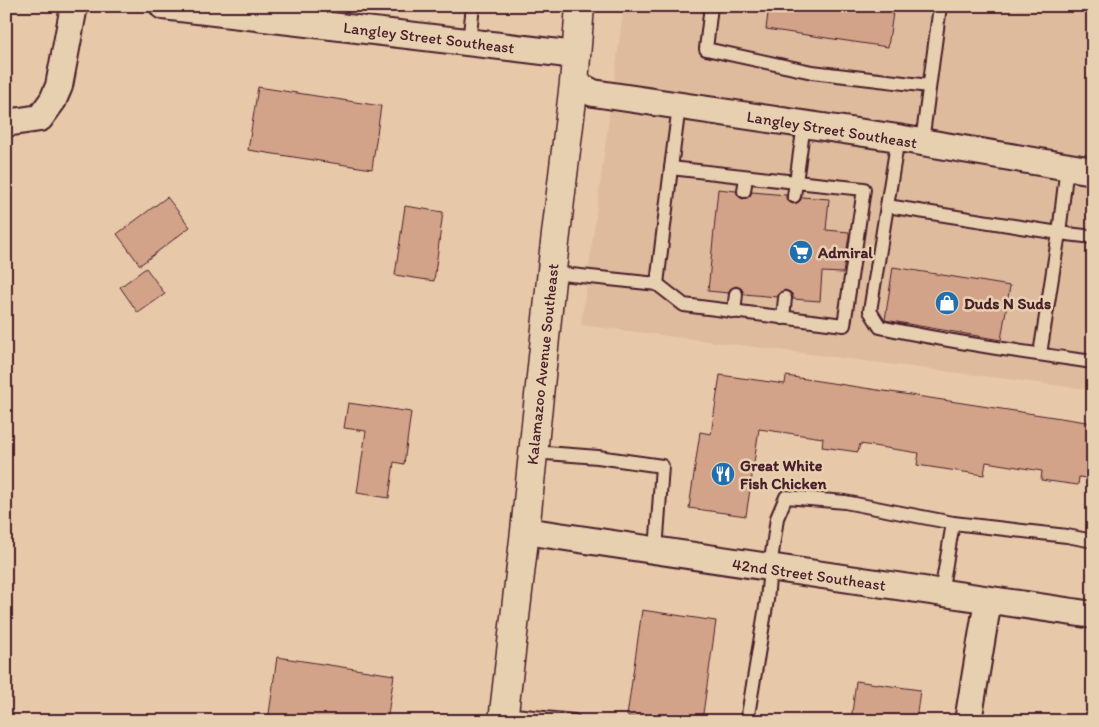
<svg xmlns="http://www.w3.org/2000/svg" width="1099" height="727" font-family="Itim,sans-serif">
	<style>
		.built { fill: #debb9d }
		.building { fill: #d2a389; stroke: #4a1f2b }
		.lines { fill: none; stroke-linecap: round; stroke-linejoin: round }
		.service-casing { stroke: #4a1f2b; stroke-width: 16 }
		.minor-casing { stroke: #4a1f2b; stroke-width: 30 }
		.secondary-casing { stroke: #4a1f2b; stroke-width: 31 }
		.service { stroke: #e7d0b0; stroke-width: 12 }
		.minor { stroke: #e7d0b0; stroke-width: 26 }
		.secondary { stroke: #e7d0b0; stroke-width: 28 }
		.labels { text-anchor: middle; stroke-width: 5; stroke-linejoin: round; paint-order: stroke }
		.street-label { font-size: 16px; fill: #4a1f2b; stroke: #e7d0b0 }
		.poi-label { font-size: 16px; font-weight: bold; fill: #4a1f2b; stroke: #e7d0b0; text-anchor: start }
	</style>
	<rect width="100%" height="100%" fill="#e7c9a9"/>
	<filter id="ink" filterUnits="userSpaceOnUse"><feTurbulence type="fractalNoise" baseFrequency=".02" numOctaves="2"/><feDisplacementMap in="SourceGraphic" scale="10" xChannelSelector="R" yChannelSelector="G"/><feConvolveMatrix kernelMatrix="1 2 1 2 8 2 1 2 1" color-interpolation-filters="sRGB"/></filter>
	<g filter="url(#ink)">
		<path class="built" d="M 624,6 L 1093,6 L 1093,390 L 581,325 Z"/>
		<g class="building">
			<path d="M 769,6 L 894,6 L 888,47 L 766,29 Z"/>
			<path d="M 258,87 L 381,106 L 372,169 L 248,150 Z"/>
			<path d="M 718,189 L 736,191 L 739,197 L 743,199 L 750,196 L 752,192 L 786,195 L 786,199 L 789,202 L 793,204 L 800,201 L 802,197 L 829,199 L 826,230 L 849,232 L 849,236 L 843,273 L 822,272 L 820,301 L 793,299 L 793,295 L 790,292 L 785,290 L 779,293 L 777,297 L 744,294 L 741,288 L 736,286 L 730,289 L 728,293 L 708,291 Z"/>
			<path d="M 167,197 L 190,227 L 140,265 L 117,234 Z"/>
			<path d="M 405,206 L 443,212 L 434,281 L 395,275 Z"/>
			<path d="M 893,267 L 1010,286 L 1001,340 L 885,320 Z"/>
			<path d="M 146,268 L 165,294 L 138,313 L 120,287 Z"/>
			<path d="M 720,375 L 785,384 L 786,376 L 1093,423 L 1093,479 L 1079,477 L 1078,485 L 1041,480 L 1042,471 L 986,462 L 984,475 L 917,465 L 919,453 L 860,444 L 858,452 L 822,447 L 823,438 L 759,429 L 746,516 L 689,508 L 700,432 L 711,434 Z"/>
			<path d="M 348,403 L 411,412 L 404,464 L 394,462 L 389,498 L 357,493 L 366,431 L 344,428 Z"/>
			<path d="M 642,610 L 716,621 L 702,721 L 658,721 L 627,716 Z"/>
			<path d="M 277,657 L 394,675 L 387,721 L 268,721 Z"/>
			<path d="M 856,681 L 920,690 L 916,721 L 851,721 Z"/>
		</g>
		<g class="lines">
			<g class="service-casing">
				<g id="service">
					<path d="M 711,6 L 706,49 L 812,72 L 929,86"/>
					<path d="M 323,25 L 324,6"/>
					<path d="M 469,42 L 473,6"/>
					<path d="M 898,138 L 870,311 L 880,327 C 950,342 1022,352 1093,362"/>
					<path d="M 922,142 L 940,6"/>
					<path d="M 1067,166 L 1059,233 L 1093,237"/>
					<path d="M 671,168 L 679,106"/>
					<path d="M 744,191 L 746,177"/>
					<path d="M 887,206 L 1059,233 L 1040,354"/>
					<path d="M 552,273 L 657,284 L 671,168 L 796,182 L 804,124"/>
					<path d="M 657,284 L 684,305 L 844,325 L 864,189 L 796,182 L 794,196"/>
					<path d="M 734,312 L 736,294"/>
					<path d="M 783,318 L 785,298"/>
					<path d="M 533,452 L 598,457 L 662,466 L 656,551"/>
					<path d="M 941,593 L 953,523"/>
					<path d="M 504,714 L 574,721"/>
					<path d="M 747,721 L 767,600 L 770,568 L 777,518 L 786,497 L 845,502 L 953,523 L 1067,536 L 1093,541"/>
				</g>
			</g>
			<g class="minor-casing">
				<g id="minor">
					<path d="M 163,6 L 576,55"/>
					<path d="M 574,83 L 593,93 L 898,138 L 1093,171"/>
					<path d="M 6,123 L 40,118 L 53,100 L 59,86 L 74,6"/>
					<path d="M 525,531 L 1093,615"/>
					<path d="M 968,721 L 988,600"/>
				</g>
			</g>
			<g class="secondary-casing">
				<path id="secondary" d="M 503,721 L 525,531 L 554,251 L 574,83 L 580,6"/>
			</g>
			<use href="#service" class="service"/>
			<use href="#minor" class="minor"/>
			<use href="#secondary" class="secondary"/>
		</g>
	</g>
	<defs>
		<g id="supermarket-disc" transform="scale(1.25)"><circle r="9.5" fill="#1f6fb2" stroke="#e7d0b0"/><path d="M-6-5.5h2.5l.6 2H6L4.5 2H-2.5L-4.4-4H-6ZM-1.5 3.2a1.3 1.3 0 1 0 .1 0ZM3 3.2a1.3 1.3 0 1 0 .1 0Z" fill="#fff"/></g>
		<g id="shop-disc" transform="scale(1.25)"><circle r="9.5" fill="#1f6fb2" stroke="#e7d0b0"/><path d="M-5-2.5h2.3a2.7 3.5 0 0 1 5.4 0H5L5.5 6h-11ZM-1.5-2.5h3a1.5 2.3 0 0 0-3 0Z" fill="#fff"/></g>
		<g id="restaurant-disc" transform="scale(1.25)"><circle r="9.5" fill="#1f6fb2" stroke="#e7d0b0"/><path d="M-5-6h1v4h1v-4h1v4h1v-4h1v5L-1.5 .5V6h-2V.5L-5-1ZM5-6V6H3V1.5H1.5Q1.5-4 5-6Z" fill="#fff"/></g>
	</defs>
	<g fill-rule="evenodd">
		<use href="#supermarket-disc" x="801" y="252"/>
		<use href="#shop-disc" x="947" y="303"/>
		<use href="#restaurant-disc" x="723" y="474"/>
	</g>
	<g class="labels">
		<g class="street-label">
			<text transform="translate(429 37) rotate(7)" y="6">Langley Street Southeast</text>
			<text transform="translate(832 129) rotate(9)" y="6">Langley Street Southeast</text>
			<text transform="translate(542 364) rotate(-84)" y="6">Kalamazoo Avenue Southeast</text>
			<text transform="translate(809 574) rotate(8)" y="6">42nd Street Southeast</text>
		</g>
		<g class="poi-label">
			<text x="818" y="258">Admiral</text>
			<text x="964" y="309">Duds N Suds</text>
			<text x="740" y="471">Great White<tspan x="740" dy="18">Fish Chicken</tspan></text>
		</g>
	</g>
	<rect width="1099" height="727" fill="none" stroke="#e7d0b0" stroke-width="25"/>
	<rect x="12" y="12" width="1074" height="702" fill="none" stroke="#4a1f2b" stroke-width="2" filter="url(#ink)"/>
</svg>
